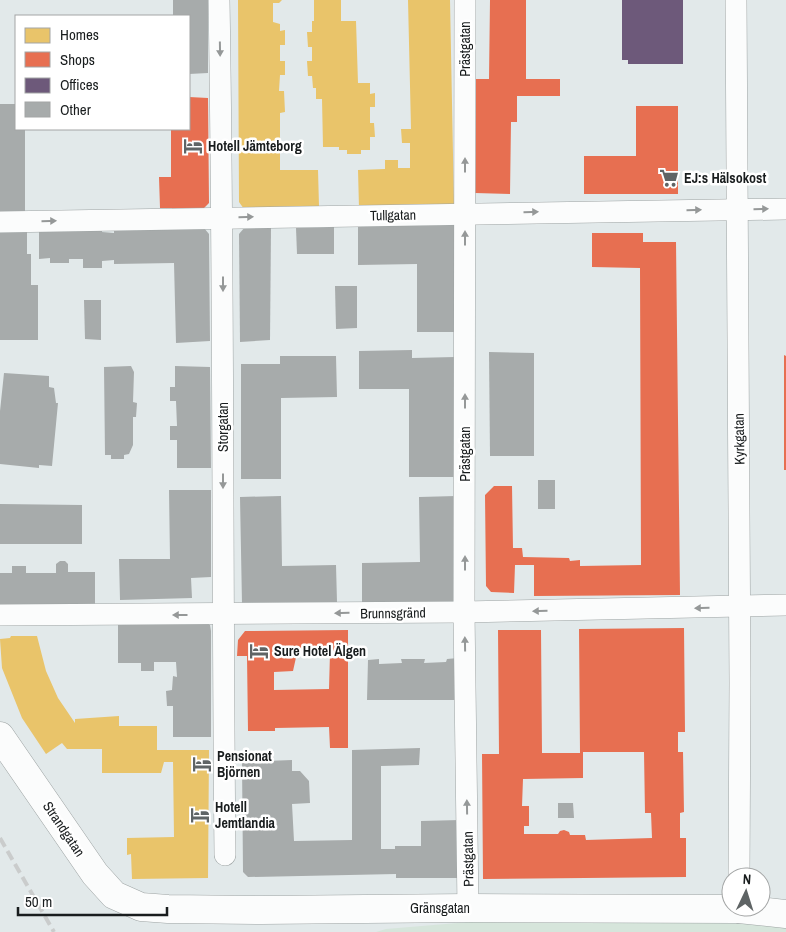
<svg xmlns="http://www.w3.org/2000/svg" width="786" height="932" font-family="'Archivo Narrow',sans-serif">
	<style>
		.green { fill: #d6e5db }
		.homes { fill: #e9c46a }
		.shops { fill: #e76f51; fill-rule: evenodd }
		.offices { fill: #6d597a }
		.building { fill: #a7abab }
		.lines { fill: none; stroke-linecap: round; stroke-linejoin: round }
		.street-casing { stroke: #9ea4a4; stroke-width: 22 }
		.secondary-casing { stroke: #9ea4a4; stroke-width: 29 }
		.street { stroke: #fbfcfc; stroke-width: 21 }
		.secondary { stroke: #fbfcfc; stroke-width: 28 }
		.rail { stroke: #cacccc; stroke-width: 4; stroke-dasharray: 10 5; stroke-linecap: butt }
		.oneway { fill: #959898 }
		.labels { text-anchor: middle; stroke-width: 5; stroke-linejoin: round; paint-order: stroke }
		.street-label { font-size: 14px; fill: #191d1e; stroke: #fff }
		.poi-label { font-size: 14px; font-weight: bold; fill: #191d1e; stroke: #fff; text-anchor: start }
	</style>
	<rect width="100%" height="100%" fill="#e2e9ea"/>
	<path class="green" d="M 493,920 L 786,924 L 786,932 L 376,932 L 386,929 Z"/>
	<g class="homes">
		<path d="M 238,0 L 282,0 L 279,3 L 273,3 L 273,22 L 280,24 L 280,31 L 285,30 L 285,45 L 280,45 L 280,61 L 285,61 L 285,75 L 280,75 L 279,91 L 284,91 L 285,112 L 280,113 L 280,170 L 318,170 L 319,206 L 244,209 L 239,202 Z"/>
		<path d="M 314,0 L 341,0 L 341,21 L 356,21 L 358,83 L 370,83 L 370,94 L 375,93 L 375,107 L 370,107 L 370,123 L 374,123 L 375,137 L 370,137 L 370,150 L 361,150 L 361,154 L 347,154 L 347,150 L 339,150 L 339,147 L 323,147 L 322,99 L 316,99 L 316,88 L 313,88 L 312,76 L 308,76 L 307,61 L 312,61 L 312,47 L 308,47 L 307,32 L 312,32 L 312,21 L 314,21 Z"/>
		<path d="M 408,0 L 450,0 L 454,206 L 359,208 L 358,170 L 385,169 L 385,160 L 398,160 L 398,168 L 410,168 L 410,143 L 402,143 L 401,129 L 411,129 Z"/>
		<path d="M 11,636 L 37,636 L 46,671 L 58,698 L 75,723 L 75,719 L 119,716 L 119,726 L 157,726 L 157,750 L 209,750 L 208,878 L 132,879 L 131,854 L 127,855 L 127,838 L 174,837 L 173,762 L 164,762 L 161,773 L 102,773 L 102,749 L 67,749 L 62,743 L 46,754 L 22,718 L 2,668 L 0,639 L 10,638 Z"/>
	</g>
	<g class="shops">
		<path d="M 490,0 L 526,0 L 526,79 L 560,79 L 560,96 L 517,96 L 517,122 L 511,122 L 510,194 L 475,193 L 476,79 L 489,79 Z"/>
		<path d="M 189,97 L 208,98 L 209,203 L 203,209 L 172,210 L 172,208 L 160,208 L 159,177 L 171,177 L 171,129 L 189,129 Z"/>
		<path d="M 636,106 L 678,106 L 678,194 L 584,194 L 584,156 L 636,156 Z"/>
		<path d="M 592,233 L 643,233 L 643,242 L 676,242 L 680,595 L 534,596 L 534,565 L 515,565 L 514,593 L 491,592 L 486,586 L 485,495 L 494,486 L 512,486 L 513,548 L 522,548 L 523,557 L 569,558 L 570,561 L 580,560 L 580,566 L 641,565 L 640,268 L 592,267 Z"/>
		<path d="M 784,355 L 786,356 L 786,470 L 784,470 Z"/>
		<path d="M 684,628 L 685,732 L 678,732 L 678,752 L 683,752 L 684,812 L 680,813 L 680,838 L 686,838 L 686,877 L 483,879 L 482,754 L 499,754 L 498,630 L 541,630 L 542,753 L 580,753 L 579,629 ZM 583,752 L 644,752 L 645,813 L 651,813 L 652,838 L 586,840 L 585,835 L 570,835 L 569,832 L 564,830 L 560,831 L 558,834 L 524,834 L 524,826 L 529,826 L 529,806 L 522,806 L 523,779 L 583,778 Z"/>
		<path d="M 348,630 L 348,748 L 330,748 L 329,727 L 275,728 L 275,731 L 248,731 L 247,656 L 237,656 L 238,640 L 245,631 ZM 297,653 L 330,653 L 329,689 L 274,690 L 274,672 L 293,671 Z"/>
	</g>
	<path class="offices" d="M 622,0 L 683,0 L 683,64 L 628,64 L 628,60 L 622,60 Z"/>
	<g class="building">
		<path d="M 173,0 L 208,0 L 208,73 L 189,74 L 189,16 L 173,16 Z"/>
		<path d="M 0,104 L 16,104 L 16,129 L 25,129 L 25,211 L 0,211 Z"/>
		<path d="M 456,225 L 456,332 L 417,332 L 417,264 L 358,265 L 358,226 Z"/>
		<path d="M 245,227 L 271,228 L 270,340 L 240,342 L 239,234 Z"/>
		<path d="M 334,227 L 334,254 L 297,254 L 296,228 Z"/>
		<path d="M 204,228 L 209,234 L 210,341 L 176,343 L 174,263 L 114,264 L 114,260 L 102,261 L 102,268 L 83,268 L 83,259 L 69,259 L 69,263 L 50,263 L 50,258 L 39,259 L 39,230 L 102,230 L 102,232 L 114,233 L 114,229 Z"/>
		<path d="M 0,230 L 27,231 L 27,254 L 31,254 L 31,285 L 38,285 L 38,340 L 0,340 Z"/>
		<path d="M 335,286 L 357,286 L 357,328 L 336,329 Z"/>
		<path d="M 84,300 L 101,300 L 101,340 L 85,339 Z"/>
		<path d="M 412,350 L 412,358 L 455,357 L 456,477 L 409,477 L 409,389 L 359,389 L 359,351 Z"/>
		<path d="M 489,352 L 534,353 L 534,456 L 490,456 Z"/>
		<path d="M 280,356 L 336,356 L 337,397 L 281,398 L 281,479 L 241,479 L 241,364 L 280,364 Z"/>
		<path d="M 131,366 L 134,372 L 133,402 L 137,403 L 136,417 L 133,417 L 133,445 L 129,454 L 124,455 L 124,459 L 111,459 L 111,455 L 105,455 L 104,367 Z"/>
		<path d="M 175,366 L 210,367 L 211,468 L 177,468 L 177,440 L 170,440 L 170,426 L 177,426 L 176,401 L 170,401 L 170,387 L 175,387 Z"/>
		<path d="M 4,373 L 49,376 L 49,387 L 54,388 L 56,403 L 58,403 L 52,466 L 39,465 L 39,468 L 0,464 L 0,411 Z"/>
		<rect x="538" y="480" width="17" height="29"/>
		<path d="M 169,490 L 211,490 L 211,577 L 191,578 L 192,598 L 120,600 L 119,559 L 170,559 Z"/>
		<path d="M 281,496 L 282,566 L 336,565 L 337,602 L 242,604 L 240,497 Z"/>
		<path d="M 456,496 L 458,602 L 362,603 L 362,563 L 420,562 L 419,497 Z"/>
		<path d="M 0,504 L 82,505 L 82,544 L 0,544 Z"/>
		<path d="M 60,561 L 65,561 L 68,564 L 68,572 L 95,572 L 95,610 L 0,610 L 0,573 L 12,573 L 12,566 L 26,566 L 26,573 L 56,573 L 56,564 Z"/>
		<path d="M 206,622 L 210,625 L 211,631 L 211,737 L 173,737 L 173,706 L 167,706 L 166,691 L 172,690 L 173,676 L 177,677 L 176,662 L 154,662 L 154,671 L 141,671 L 141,663 L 118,663 L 118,625 Z"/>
		<path d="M 458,658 L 458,700 L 367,700 L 368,660 L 379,659 L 379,664 L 402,663 L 401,659 L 425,659 L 424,663 L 446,662 L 447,659 Z"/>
		<path d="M 420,748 L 419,765 L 381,766 L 381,849 L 395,849 L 395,846 L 421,846 L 421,821 L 460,820 L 460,878 L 396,878 L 396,874 L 248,877 L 243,872 L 242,762 L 292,760 L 292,771 L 300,771 L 309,781 L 310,803 L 292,804 L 294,841 L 352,840 L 352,750 Z"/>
		<path d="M 558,803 L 573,803 L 574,818 L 558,818 Z"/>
	</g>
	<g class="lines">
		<g class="street-casing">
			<g id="street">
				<path d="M 219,0 C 224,285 222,570 225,855"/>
				<path d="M 465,0 L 464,612 L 468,908"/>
				<path d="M 736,0 L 740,682 L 739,877"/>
				<path d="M 0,222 L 786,209"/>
				<path d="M 0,615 L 464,612 L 786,605"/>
			</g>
		</g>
		<g class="secondary-casing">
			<g id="secondary">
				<path d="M 0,736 L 95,874 L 114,895 L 141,907 L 168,909 L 262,910 L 468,908 L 739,909 L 753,907"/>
				<path d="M 739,909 L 786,914"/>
			</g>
		</g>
		<use href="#street" class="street"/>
		<use href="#secondary" class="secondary"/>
		<path class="rail" d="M 0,838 L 54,932"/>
	</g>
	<defs><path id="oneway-solid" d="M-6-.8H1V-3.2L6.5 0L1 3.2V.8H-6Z" transform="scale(1.25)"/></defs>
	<g class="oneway">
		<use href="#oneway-solid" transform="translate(220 49) rotate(89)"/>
		<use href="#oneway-solid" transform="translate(465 165) rotate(-90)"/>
		<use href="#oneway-solid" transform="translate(761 209) rotate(-1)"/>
		<use href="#oneway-solid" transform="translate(694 210) rotate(-1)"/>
		<use href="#oneway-solid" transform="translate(531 212) rotate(-1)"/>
		<use href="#oneway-solid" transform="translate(246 217) rotate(-1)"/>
		<use href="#oneway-solid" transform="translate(49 221) rotate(-1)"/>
		<use href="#oneway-solid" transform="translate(465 238) rotate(-90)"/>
		<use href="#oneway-solid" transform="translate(223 284) rotate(90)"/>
		<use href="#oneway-solid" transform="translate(465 401) rotate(-90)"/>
		<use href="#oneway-solid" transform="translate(223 481) rotate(90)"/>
		<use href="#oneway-solid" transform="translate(465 563) rotate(-90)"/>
		<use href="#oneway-solid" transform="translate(702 608) rotate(179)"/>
		<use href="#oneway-solid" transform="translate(540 611) rotate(179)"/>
		<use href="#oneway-solid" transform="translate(342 613) rotate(179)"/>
		<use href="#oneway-solid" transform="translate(180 615) rotate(180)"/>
		<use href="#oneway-solid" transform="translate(465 644) rotate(-91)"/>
		<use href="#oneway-solid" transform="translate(467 807) rotate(-91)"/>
	</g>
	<defs>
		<g id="hotel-bare" transform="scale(1.5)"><path d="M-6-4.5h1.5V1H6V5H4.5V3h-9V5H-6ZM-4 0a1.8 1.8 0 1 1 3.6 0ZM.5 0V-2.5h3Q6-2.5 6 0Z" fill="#5f6465" stroke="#fff" stroke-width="2.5" paint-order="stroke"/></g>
		<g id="supermarket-bare" transform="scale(1.5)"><path d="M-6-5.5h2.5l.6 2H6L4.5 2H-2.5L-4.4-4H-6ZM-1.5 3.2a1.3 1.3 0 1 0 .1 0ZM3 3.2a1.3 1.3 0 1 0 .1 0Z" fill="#5f6465" stroke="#fff" stroke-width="2.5" paint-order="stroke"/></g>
	</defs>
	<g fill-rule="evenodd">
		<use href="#hotel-bare" x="193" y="146"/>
		<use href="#supermarket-bare" x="669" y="178"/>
		<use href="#hotel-bare" x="259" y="651"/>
		<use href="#hotel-bare" x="202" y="764"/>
		<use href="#hotel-bare" x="200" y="815"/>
	</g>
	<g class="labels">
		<g class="street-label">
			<text transform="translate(465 49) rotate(-90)" y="5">Prästgatan</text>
			<text transform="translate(393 215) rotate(-1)" y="5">Tullgatan</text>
			<text transform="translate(223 427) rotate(-90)" y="5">Storgatan</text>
			<text transform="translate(739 439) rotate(-91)" y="5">Kyrkgatan</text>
			<text transform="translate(465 454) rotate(-90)" y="5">Prästgatan</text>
			<text transform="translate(393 613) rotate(-1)" y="5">Brunnsgränd</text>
			<text transform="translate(64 829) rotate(56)" y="5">Strandgatan</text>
			<text transform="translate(468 859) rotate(-91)" y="5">Prästgatan</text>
			<text x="440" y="913">Gränsgatan</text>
		</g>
		<g class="poi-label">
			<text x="208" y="151">Hotell Jämteborg</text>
			<text x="684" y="183">EJ:s Hälsokost</text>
			<text x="274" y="656">Sure Hotel Älgen</text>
			<text x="217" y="761">Pensionat<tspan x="217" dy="16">Björnen</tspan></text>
			<text x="215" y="812">Hotell<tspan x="215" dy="16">Jemtlandia</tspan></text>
		</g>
	</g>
	<rect x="15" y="15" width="175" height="115" fill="#ffffff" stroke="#a3a5a5"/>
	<rect x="25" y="28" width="25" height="15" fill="#e9c46a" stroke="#a3a5a5"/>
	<text x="60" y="40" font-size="15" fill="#191d1e">Homes</text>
	<rect x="25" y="52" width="25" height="15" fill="#e76f51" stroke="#a3a5a5"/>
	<text x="60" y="65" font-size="15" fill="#191d1e">Shops</text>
	<rect x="25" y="78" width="25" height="15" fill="#6d597a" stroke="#a3a5a5"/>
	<text x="60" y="90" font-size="15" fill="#191d1e">Offices</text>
	<rect x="25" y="102" width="25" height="15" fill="#a7abab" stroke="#a3a5a5"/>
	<text x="60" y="115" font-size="15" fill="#191d1e">Other</text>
	<g transform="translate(746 892) rotate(4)"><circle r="24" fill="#ffffff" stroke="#a3a5a5"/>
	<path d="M0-4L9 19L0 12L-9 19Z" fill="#5f6465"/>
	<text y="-8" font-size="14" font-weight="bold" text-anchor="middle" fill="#191d1e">N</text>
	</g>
	<path d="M18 907v8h149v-8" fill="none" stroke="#191d1e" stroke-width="2.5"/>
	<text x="25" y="907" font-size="15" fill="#191d1e" stroke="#ffffff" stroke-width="4" paint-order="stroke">50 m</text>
</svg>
